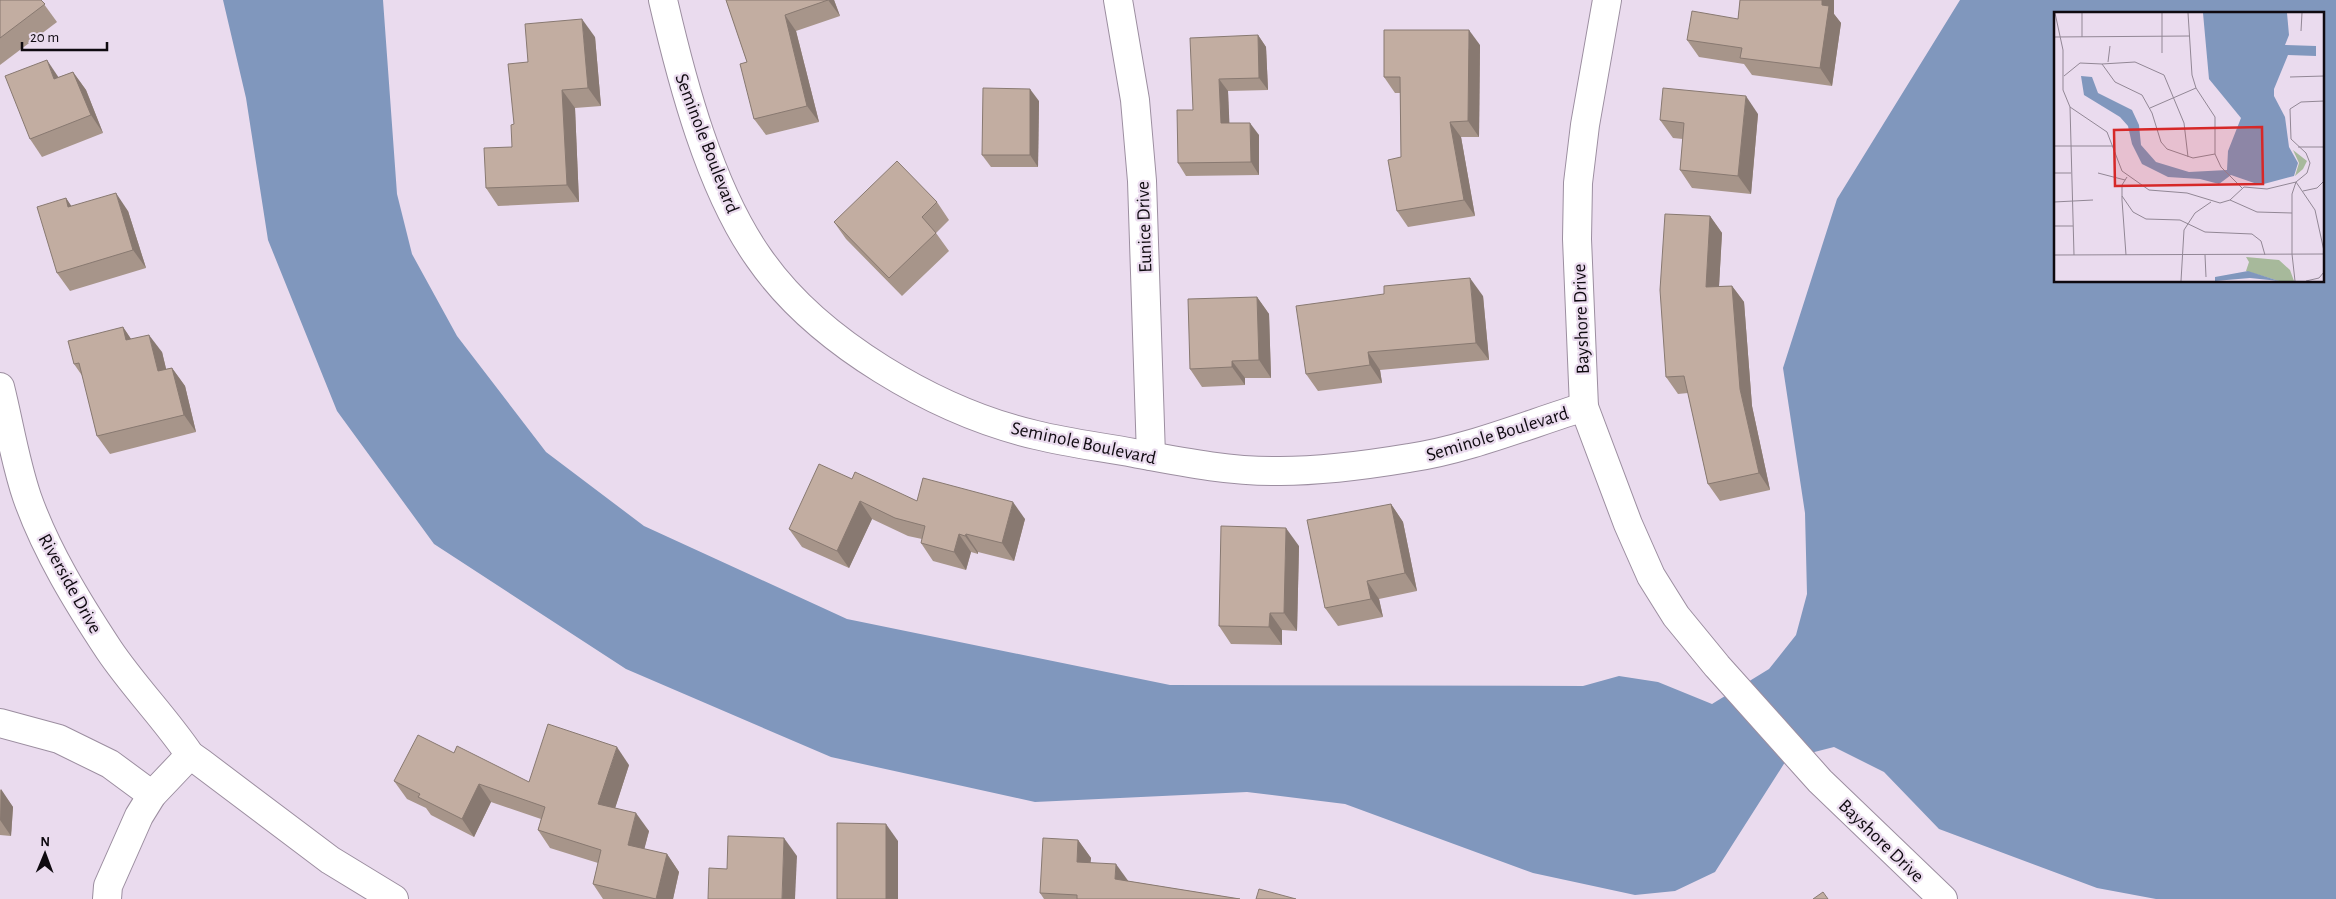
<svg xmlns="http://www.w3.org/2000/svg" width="2336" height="899" font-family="'Alegreya Sans',sans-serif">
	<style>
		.water { fill: #8097bd; fill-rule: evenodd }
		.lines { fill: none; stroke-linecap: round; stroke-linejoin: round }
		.minor-casing { stroke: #9c8ea0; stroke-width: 30 }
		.minor { stroke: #fff; stroke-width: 28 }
		.wall { fill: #a7958a }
		.shaded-wall { fill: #887971 }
		.building { fill: #c2ada1; stroke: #887971 }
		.labels { text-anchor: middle; stroke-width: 4.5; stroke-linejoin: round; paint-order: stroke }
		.street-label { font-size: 19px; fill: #0f0a10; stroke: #eadbee }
		.inset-road { fill: none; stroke: #928795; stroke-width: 1 }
		.view { fill: #d62828; fill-opacity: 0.15; stroke: #d62828; stroke-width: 2.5 }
		.inset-edge { fill: none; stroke: #0f0a10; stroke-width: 2.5 }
	</style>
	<rect width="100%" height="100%" fill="#eadbee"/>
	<path class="water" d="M 223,0 L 383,0 L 397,194 L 412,254 L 457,336 L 546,452 L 644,526 L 847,619 L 1170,685 L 1583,686 L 1619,676 L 1658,682 L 1712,704 L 1769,669 L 1796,635 L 1807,594 L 1805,513 L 1783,368 L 1837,199 L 1960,0 L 2336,0 L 2336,899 L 2156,899 L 2097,888 L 1939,829 L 1884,772 L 1834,747 L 1787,759 L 1715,872 L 1675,891 L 1635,895 L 1533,873 L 1345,804 L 1247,792 L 1035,802 L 831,757 L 626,669 L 434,544 L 337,411 L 268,240 L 246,98 ZM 2055,14 L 2322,14 L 2322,281 L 2055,281 Z"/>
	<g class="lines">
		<g class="minor-casing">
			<g id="minor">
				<path d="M 663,0 C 682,82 710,189 759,258 C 817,342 937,412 1036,435 C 1068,443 1102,447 1134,453 C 1182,462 1232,472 1280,471 C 1323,471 1367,465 1409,458 C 1466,450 1529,424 1584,407"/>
				<path d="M 1118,0 L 1135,100 L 1142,181 L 1151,456"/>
				<path d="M 1607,0 L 1585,125 L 1578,183 L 1577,239 L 1584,407 L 1628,524 L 1651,576 L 1676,616 L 1717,666 L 1820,781 L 1943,899"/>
				<path d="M 0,387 C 9,423 15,462 27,497 C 46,551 78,603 109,650 C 134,687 165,718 190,755 L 200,762 L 330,860 L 394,899"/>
				<path d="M 0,723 L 59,739 L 110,764 L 152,795"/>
				<path d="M 107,899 L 108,886 L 139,816 L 152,795 L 190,755"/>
			</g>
		</g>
		<use href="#minor" class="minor"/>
	</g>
	<g class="wall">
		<path d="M 0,0 L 41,0 L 57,22 L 0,65 Z"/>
		<path d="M 726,0 L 834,0 L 840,16 L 796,31 L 819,122 L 766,135 L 754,119 L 747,62 Z"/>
		<path d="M 1740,0 L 1834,0 L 1834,14 L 1841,23 L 1832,86 L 1752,75 L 1744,64 L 1699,57 L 1687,40 L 1738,19 Z"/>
		<path d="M 1258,35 L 1266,47 L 1268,90 L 1228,91 L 1229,123 L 1259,135 L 1259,175 L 1186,176 L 1178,163 L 1193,110 Z"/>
		<path d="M 595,37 L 601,106 L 575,108 L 579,202 L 498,206 L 486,188 L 512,147 L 514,124 L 528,62 Z"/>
		<path d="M 1480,45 L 1479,137 L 1461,137 L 1475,216 L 1408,227 L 1397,211 L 1401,157 L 1400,93 L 1395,93 L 1384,77 Z"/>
		<path d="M 73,72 L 86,90 L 103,133 L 42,157 L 30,139 L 59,77 Z"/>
		<path d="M 1039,101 L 1038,167 L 991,167 L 982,155 Z"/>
		<path d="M 1758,114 L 1751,194 L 1692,188 L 1680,170 L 1683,139 L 1673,138 L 1660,120 Z"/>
		<path d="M 66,198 L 71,206 L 128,211 L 146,268 L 70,291 L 57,273 Z"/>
		<path d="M 937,202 L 949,220 L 936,233 L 949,251 L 902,296 L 846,239 L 834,222 Z"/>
		<path d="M 1710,216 L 1722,233 L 1719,286 L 1732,286 L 1744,302 L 1752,406 L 1770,490 L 1720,501 L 1708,484 L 1688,393 L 1678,394 L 1666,377 Z"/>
		<path d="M 1483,296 L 1489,360 L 1380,370 L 1382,383 L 1318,391 L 1306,374 Z"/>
		<path d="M 1257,297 L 1269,314 L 1271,378 L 1245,378 L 1245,385 L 1202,387 L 1190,369 Z"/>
		<path d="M 123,327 L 131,339 L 162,352 L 166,369 L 172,368 L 185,386 L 196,432 L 110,454 L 97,436 L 83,377 L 74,364 Z"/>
		<path d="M 852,479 L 917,501 L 1025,519 L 1014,561 L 978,552 L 978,554 L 971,552 L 966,570 L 933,561 L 921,543 L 922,539 L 908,536 L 872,519 L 849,568 L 802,547 L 789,529 Z"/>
		<path d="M 1391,504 L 1403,522 L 1417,591 L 1379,599 L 1383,617 L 1338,626 L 1325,608 Z"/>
		<path d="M 1299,546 L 1297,631 L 1282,630 L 1282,645 L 1231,644 L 1219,626 Z"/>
		<path d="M 454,753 L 529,782 L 629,765 L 615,808 L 649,831 L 644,849 L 667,854 L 679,872 L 673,899 L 603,899 L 593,884 L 598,863 L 550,848 L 538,830 L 541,819 L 491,802 L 474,837 L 431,815 L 426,808 L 407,799 L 394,781 Z"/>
		<path d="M 0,789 L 13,807 L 11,836 L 0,835 Z"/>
		<path d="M 1078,840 L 1091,858 L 1090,863 L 1128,881 L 1240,899 L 1044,899 L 1040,893 Z"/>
	</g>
	<g class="shaded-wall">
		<path d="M 828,0 L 834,0 L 840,16 Z"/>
		<path d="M 1822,0 L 1834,0 L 1834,14 L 1841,23 L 1832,86 L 1820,68 Z"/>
		<path d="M 785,15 L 796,31 L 819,122 L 807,106 Z"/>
		<path d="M 582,19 L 595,37 L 601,106 L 588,88 Z"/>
		<path d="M 1469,30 L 1480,45 L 1479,137 L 1468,121 Z"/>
		<path d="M 1258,35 L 1266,47 L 1268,90 L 1259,78 Z"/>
		<path d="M 47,60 L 59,78 L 54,79 Z"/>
		<path d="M 73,72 L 86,90 L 103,133 L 91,115 Z"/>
		<path d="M 1219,79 L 1228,91 L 1230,136 L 1221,123 Z"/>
		<path d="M 1030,89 L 1039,101 L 1038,167 L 1030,155 Z"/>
		<path d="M 562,90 L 575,108 L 579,202 L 567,185 Z"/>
		<path d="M 1746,96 L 1758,114 L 1751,194 L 1738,176 Z"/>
		<path d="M 1450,122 L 1461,137 L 1475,216 L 1464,200 Z"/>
		<path d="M 1250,123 L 1259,135 L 1259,175 L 1251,162 Z"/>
		<path d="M 116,193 L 128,211 L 146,268 L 133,250 Z"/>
		<path d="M 66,198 L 78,216 L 68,207 Z"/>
		<path d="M 1710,216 L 1722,233 L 1718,304 L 1706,287 Z"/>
		<path d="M 1470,278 L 1483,296 L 1489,360 L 1476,343 Z"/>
		<path d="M 1732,286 L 1744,302 L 1752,406 L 1770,490 L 1759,473 L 1740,389 Z"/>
		<path d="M 1257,297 L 1269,314 L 1271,378 L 1259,360 Z"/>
		<path d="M 123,327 L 135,345 L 126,340 Z"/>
		<path d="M 149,335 L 162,352 L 171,389 L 158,371 Z"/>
		<path d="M 1368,352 L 1380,370 L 1382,383 L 1370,365 Z"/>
		<path d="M 1232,361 L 1245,378 L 1245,385 L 1232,367 Z"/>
		<path d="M 172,368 L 185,386 L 196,432 L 184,415 Z"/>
		<path d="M 860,501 L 872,519 L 849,568 L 837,551 Z"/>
		<path d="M 1013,502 L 1025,519 L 1014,561 L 1002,543 Z"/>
		<path d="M 1391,504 L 1403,522 L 1417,591 L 1405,573 Z"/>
		<path d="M 1286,528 L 1299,546 L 1297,631 L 1284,613 Z"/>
		<path d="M 959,534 L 971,552 L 966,570 L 954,552 Z"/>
		<path d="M 966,534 L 978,552 L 978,554 L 965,536 Z"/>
		<path d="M 1367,581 L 1379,599 L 1383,617 L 1371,599 Z"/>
		<path d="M 1270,613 L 1282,630 L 1282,645 L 1269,627 Z"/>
		<path d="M 617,747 L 629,765 L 611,821 L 598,804 Z"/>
		<path d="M 479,784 L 491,802 L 474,837 L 462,819 Z"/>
		<path d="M 1,789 L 13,807 L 11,836 L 0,820 Z"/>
		<path d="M 636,813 L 649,831 L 641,862 L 628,845 Z"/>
		<path d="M 886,824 L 898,841 L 898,899 L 886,899 Z"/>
		<path d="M 784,838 L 797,856 L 795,899 L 782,899 Z"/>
		<path d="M 1078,840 L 1091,858 L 1089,880 L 1077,862 Z"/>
		<path d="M 667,854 L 679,872 L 673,899 L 656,899 Z"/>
		<path d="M 1116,864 L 1129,882 L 1115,879 Z"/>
	</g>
	<g class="building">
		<path d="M 0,0 L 41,0 L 45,4 L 0,38 Z"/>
		<path d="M 726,0 L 828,0 L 785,15 L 807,106 L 754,119 L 740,64 L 747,62 Z"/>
		<path d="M 1740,0 L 1822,0 L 1822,5 L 1829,6 L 1820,68 L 1740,58 L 1742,48 L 1687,40 L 1692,11 L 1738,19 Z"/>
		<path d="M 582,19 L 588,88 L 562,90 L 567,185 L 486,188 L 484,148 L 512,147 L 511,125 L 514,124 L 508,64 L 528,62 L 525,24 Z"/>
		<path d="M 1384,30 L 1469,30 L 1468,121 L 1450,122 L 1464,200 L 1397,211 L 1388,160 L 1401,157 L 1400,77 L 1384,77 Z"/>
		<path d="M 1258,35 L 1259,78 L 1219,79 L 1221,123 L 1250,123 L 1251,162 L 1178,163 L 1177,110 L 1193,110 L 1190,38 Z"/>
		<path d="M 47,60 L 54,79 L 73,72 L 91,115 L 30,139 L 5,76 Z"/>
		<path d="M 983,88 L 1030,89 L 1030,155 L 982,155 Z"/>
		<path d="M 1663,88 L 1746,96 L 1738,176 L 1680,170 L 1684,123 L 1660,120 Z"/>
		<path d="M 897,161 L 937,202 L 922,217 L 936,233 L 889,278 L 834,222 Z"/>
		<path d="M 116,193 L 133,250 L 57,273 L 37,207 L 66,198 L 68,207 Z"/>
		<path d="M 1665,214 L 1710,216 L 1706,287 L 1732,286 L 1740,389 L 1759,473 L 1708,484 L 1684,376 L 1666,377 L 1660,290 Z"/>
		<path d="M 1470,278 L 1476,343 L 1368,352 L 1370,365 L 1306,374 L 1296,306 L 1384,294 L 1384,286 Z"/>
		<path d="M 1257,297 L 1259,360 L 1232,361 L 1232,367 L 1190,369 L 1188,299 Z"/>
		<path d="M 123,327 L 126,340 L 149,335 L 158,371 L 172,368 L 184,415 L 97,436 L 79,363 L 74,364 L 68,341 Z"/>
		<path d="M 819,464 L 852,479 L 855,472 L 917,501 L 923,478 L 1013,502 L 1002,543 L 966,534 L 965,536 L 959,534 L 954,552 L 921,543 L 925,526 L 895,518 L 860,501 L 837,551 L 789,529 Z"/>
		<path d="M 1391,504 L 1405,573 L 1367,581 L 1371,599 L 1325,608 L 1307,520 Z"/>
		<path d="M 1221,526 L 1286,528 L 1284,613 L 1270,613 L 1269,627 L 1219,626 Z"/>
		<path d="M 548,724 L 617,747 L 598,804 L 636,813 L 628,845 L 667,854 L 656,899 L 593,884 L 601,850 L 538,830 L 545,807 L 479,784 L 462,819 L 418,797 L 420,794 L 394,781 L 418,735 L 454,753 L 457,746 L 529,782 Z"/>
		<path d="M 837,823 L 886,824 L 886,899 L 837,899 Z"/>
		<path d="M 728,836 L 784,838 L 782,899 L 708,899 L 709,868 L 727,869 Z"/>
		<path d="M 1043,838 L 1078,840 L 1077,862 L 1116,864 L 1115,879 L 1240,899 L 1077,899 L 1077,895 L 1040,893 Z"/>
		<path d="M 1259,889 L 1296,899 L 1256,899 Z"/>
		<path d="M 1823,892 L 1828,899 L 1813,899 Z"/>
	</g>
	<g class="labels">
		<g class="street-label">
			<text transform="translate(708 143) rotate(69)" y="7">Seminole Boulevard</text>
			<text transform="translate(1143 227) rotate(-92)" y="7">Eunice Drive</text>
			<text transform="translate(1580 319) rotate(-92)" y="7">Bayshore Drive</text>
			<text transform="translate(1497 433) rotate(-17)" y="7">Seminole Boulevard</text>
			<text transform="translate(1084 442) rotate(12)" y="7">Seminole Boulevard</text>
			<text transform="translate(71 583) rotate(61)" y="7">Riverside Drive</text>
			<text transform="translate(1882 840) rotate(44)" y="7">Bayshore Drive</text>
		</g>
	</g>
	<g transform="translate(2054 12)">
		<rect width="270" height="270" fill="#eadbee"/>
		<path d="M 239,138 L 253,149 L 249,157 L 241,164 L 245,151 ZM 192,245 L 225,248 L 236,258 L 240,269 L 225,269 L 192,259 L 195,250 Z" fill="#a7b99b"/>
		<path d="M 149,1 L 233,1 L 235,23 L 231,33 L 262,34 L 262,44 L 234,43 L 220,77 L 220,84 L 231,105 L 235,135 L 244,151 L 240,164 L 206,173 L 177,163 L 165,172 L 146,167 L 114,165 L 88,152 L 78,132 L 74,114 L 66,105 L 30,83 L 27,64 L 38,65 L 44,81 L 78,98 L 85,113 L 87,133 L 102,150 L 135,160 L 173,158 L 174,139 L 187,106 L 155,67 ZM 194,259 L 225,269 L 196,266 L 161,269 L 161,265 Z" fill="#8097bd"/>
		<path class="inset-road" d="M 1,1 L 9,38 L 9,78 L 16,95 L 53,120 L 68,159 L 95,178 L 133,181 L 166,191 L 176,188 L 190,175 L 213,177 L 242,170 L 253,161 L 256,151 L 252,141 L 237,127 L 236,97 L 247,90 L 270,89M 108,1 L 108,41M 134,1 L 138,63 L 142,76 L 161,105 L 161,142 L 167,155 L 188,176M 247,19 L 248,1M 0,25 L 136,24M 28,25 L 28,1M 54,50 L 56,34M 48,52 L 61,70 L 88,83 L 98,101 L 107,130 L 113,137 L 139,146 L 161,142M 48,52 L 81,50 L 110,63 L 130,111 L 134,145M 10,64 L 26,51 L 48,52M 236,65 L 270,64M 16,95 L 20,243M 96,96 L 142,76M 0,134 L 59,134M 244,135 L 270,135M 0,161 L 17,161M 44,161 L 71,168M 242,170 L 261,198 L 270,239M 249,179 L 263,176 L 270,169M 68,184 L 79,200 L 92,207 L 126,208 L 151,220 L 198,222 L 207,229 L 211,243M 176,188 L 203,200 L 238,201M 0,190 L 39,188M 0,214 L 19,214M 0,243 L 270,242M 72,243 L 68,188 L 68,173 L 73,165M 151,243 L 152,265M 127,269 L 130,218 L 141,201 L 157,190M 241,269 L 238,242 L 238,182 L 242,170M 252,269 L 265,266 L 270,260"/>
		<path class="view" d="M 208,115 L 209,172 L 61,174 L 60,118 Z"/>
		<rect width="270" height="270" class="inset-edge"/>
	</g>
	<g transform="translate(45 854) rotate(1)" stroke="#eadbee" stroke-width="4" paint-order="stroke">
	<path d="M0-4L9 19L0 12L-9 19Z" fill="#0f0a10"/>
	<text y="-8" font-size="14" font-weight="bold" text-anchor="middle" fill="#0f0a10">N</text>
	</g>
	<path d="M22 42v8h85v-8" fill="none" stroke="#0f0a10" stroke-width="2.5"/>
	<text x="30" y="42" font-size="15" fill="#0f0a10" stroke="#eadbee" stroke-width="4" paint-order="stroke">20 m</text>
</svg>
